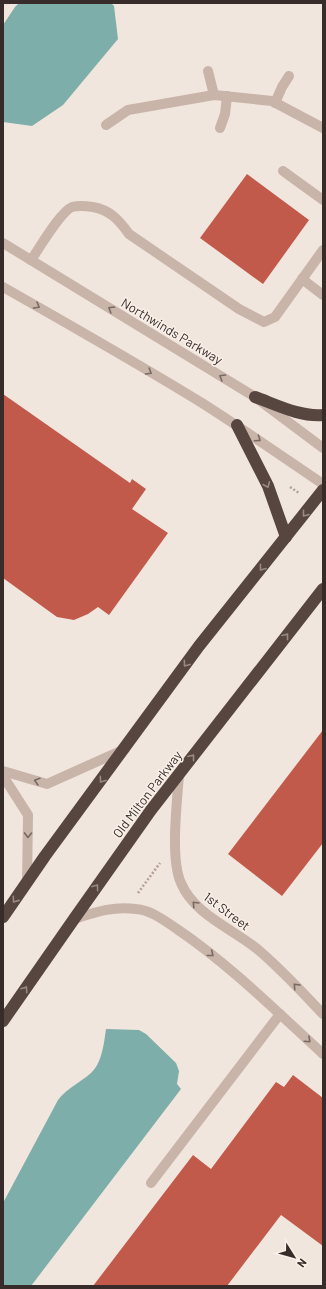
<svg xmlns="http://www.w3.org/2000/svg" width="326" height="1289" font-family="Barlow,sans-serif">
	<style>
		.water { fill: #7daeaa }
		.building { fill: #c25a4b }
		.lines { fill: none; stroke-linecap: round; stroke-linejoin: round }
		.path { stroke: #b59e93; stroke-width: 2.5; stroke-dasharray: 2 2; stroke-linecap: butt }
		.minor { stroke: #c9b4a9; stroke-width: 10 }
		.highway { stroke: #574540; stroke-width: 12 }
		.oneway { stroke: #796963 }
		.oneway2 { stroke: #988984 }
		.labels { text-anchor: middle; stroke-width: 3; stroke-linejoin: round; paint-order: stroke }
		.street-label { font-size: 13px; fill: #372c29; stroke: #f9f0e9 }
	</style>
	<rect width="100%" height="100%" fill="#f1e6dd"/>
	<g class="water">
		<path d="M 19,3 L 111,3 L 114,6 L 118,39 L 63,105 L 32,126 L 3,122 L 3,25 L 15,7 Z"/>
		<path d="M 106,1029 L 139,1030 L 146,1034 L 176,1063 L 179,1071 L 177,1084 L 181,1089 L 31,1286 L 3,1286 L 3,1203 L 58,1100 C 68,1087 80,1083 91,1073 C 102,1063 104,1043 106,1029 Z"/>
	</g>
	<g class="building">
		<path d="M 247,174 L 309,220 L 263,284 L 200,238 Z"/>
		<path d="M 3,394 L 130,483 L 132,479 L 146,489 L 132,509 L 168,533 L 109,615 L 98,607 L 88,614 L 74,620 L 57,617 L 3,578 Z"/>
		<path d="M 323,730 L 323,843 L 282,896 L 228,854 Z"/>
		<path d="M 293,1075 L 323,1098 L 323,1246 L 281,1215 L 227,1286 L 93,1286 L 193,1155 L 211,1169 L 276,1082 L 284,1087 Z"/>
	</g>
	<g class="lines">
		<g class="path">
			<path d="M 290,487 L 299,493"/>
			<path d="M 138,893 L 160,863"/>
		</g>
		<g class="minor">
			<path d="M 208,71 L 214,95"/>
			<path d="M 275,103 L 282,87 L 289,76"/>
			<path d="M 106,125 L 128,110 L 214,95 L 272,101 L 323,128"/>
			<path d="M 220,128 L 225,114 L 227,96"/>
			<path d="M 283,171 L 323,200"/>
			<path d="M 3,243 L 255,397 L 323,448"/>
			<path d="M 31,260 C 39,249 60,212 72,207 C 79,205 86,206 93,207 C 110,210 119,220 129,234 L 239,309 L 264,322 L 275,317 L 323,250"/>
			<path d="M 302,279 L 323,295"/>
			<path d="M 3,287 C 70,325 137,363 202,403 C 243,429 283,457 323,484"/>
			<path d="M 3,771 L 47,784 L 125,749"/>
			<path d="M 179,775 C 177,803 170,859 181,883 C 194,914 231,928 256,948 C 280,968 301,991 323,1014"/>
			<path d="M 3,776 L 28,815 L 27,883"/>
			<path d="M 74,919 C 96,912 112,906 136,909 C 151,910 165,921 177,929 C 230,965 276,1011 323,1054"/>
			<path d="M 151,1183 L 280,1014"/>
		</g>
		<g class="highway">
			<path d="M 255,397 C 277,405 300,417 323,415"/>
			<path d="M 237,425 L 268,486 L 286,537"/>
			<path d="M 3,917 L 45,856 L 199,646 L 323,490"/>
			<path d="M 3,1021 L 74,919 L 151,810 L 323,589"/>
		</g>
	</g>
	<defs><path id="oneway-chevron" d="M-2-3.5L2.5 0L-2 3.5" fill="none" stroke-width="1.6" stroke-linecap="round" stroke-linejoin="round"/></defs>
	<g class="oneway">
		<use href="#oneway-chevron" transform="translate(37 306) rotate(30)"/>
		<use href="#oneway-chevron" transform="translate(111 309) rotate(-149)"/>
		<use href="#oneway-chevron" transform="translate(149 372) rotate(31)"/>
		<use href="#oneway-chevron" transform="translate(222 377) rotate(-149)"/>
		<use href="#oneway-chevron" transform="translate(258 439) rotate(34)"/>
		<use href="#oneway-chevron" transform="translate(37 781) rotate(-164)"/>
		<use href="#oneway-chevron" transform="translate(28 835) rotate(91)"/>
		<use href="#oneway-chevron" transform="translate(195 904) rotate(-134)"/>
		<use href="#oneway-chevron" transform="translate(211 954) rotate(39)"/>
		<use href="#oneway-chevron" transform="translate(296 986) rotate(-133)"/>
		<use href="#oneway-chevron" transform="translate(308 1040) rotate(43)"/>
	</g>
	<g class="oneway2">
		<use href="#oneway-chevron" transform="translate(267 485) rotate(67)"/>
		<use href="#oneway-chevron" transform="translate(305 514) rotate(128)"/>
		<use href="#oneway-chevron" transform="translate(262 568) rotate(128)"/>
		<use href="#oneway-chevron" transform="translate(286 636) rotate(-52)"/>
		<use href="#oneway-chevron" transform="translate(186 664) rotate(126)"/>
		<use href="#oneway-chevron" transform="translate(192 757) rotate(-52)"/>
		<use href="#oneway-chevron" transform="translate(102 780) rotate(126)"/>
		<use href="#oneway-chevron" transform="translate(96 887) rotate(-54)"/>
		<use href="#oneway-chevron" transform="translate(15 900) rotate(125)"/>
		<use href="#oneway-chevron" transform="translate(25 989) rotate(-56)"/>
	</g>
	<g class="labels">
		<g class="street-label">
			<text transform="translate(172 331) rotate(31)" y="5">Northwinds Parkway</text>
			<text transform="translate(147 794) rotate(-53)" y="5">Old Milton Parkway</text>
			<text transform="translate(227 911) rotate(37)" y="5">1st Street</text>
		</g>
	</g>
	<rect width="326" height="1289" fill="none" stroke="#372c29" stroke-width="8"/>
	<g transform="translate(294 1257) rotate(127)" stroke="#f9f0e9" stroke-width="3" paint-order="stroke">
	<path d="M0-3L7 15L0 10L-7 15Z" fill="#372c29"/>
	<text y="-6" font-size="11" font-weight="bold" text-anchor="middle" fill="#372c29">N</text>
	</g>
</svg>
